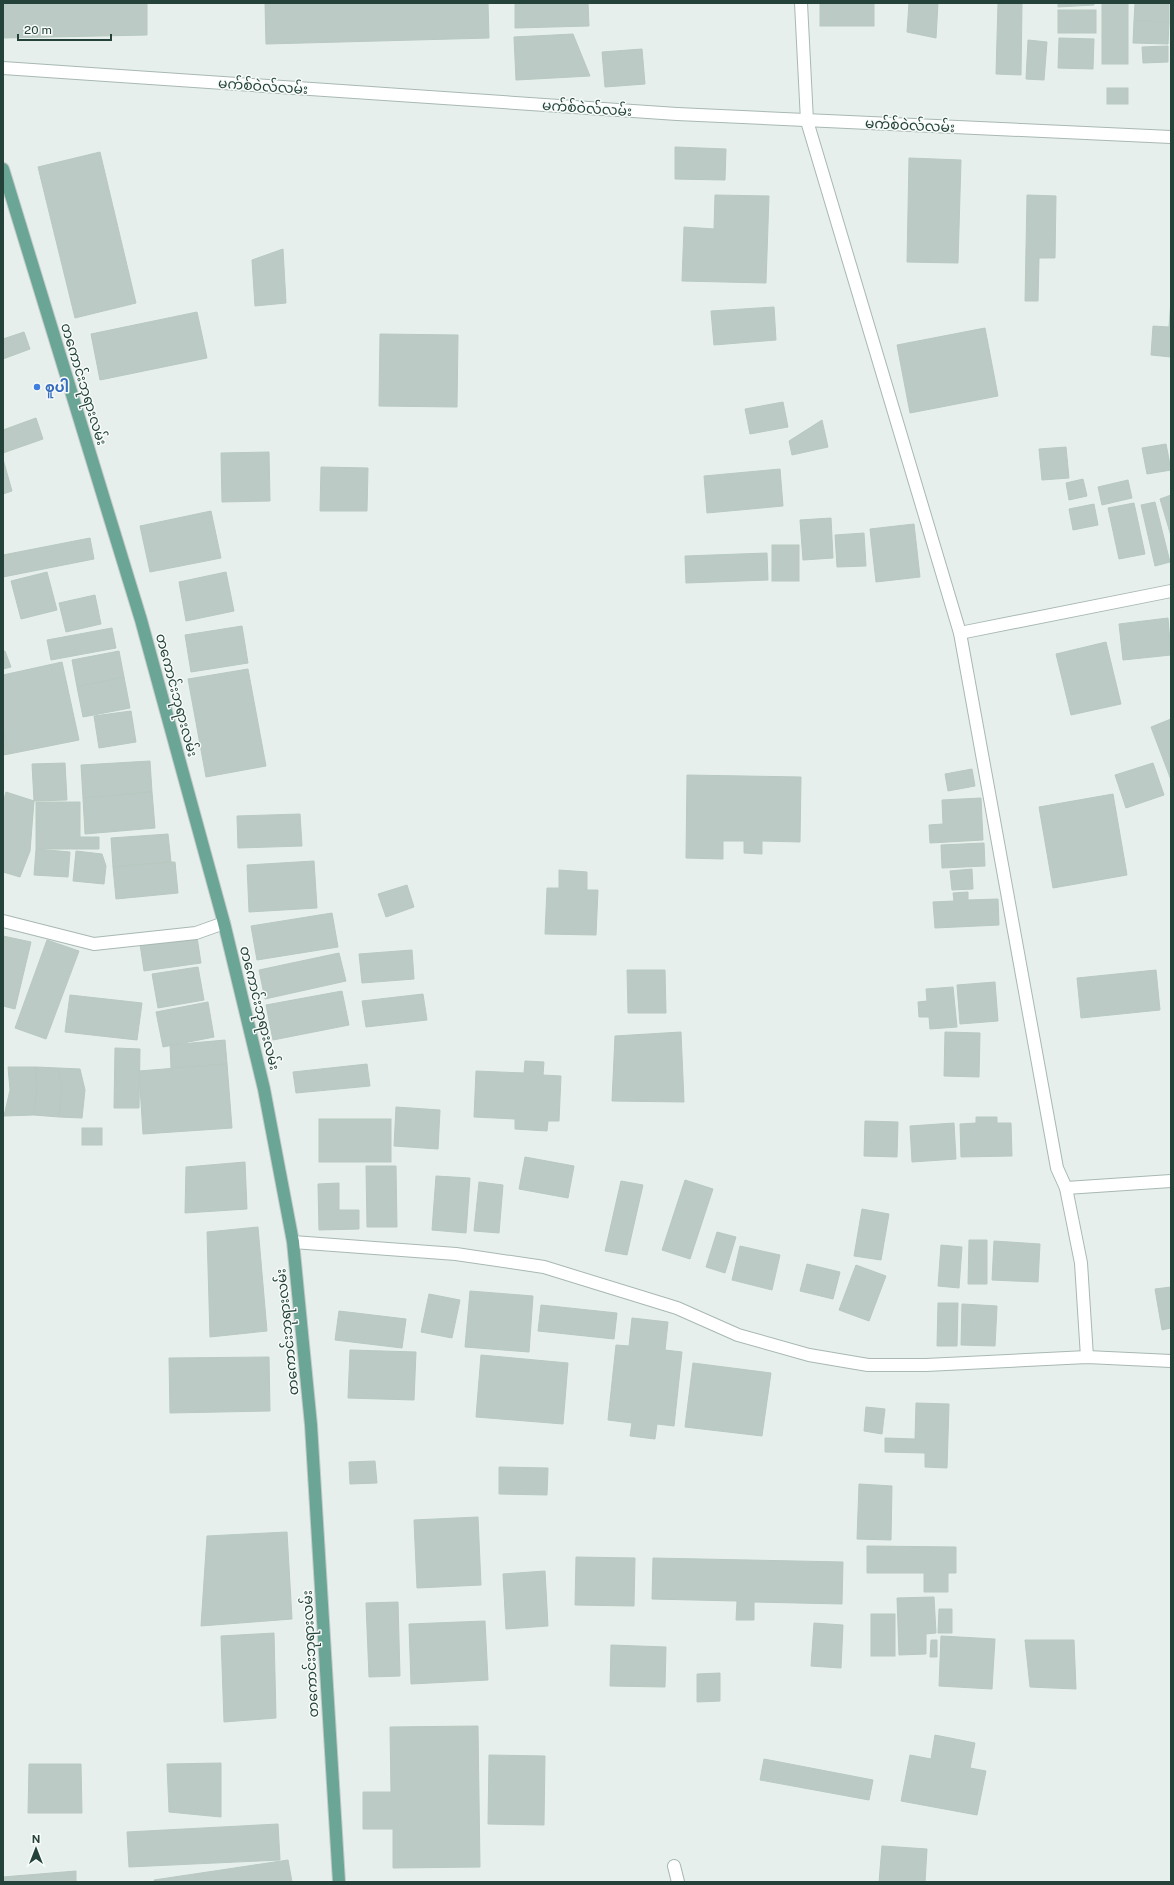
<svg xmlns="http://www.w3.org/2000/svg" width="1174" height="1885" font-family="'Public Sans','Noto Sans Myanmar',sans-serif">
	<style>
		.building { fill: #bbcac4; stroke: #b8c9c2 }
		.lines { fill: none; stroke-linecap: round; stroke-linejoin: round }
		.minor-casing { stroke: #a8b8b2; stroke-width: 14 }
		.major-casing { stroke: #c2cac8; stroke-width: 14 }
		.minor { stroke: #fff; stroke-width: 12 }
		.major { stroke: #6aa596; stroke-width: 12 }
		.shop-dot { fill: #3f7fe0; stroke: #f7fbf9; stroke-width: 1.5 }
		.labels { text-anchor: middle; stroke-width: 3; stroke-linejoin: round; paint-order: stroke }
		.street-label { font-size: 14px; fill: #24423a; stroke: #f7fbf9 }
		.shop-label { font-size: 14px; font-weight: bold; fill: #366cbe; stroke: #f7fbf9; text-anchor: start }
	</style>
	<rect width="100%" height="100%" fill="#e6efeb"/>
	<g class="building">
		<path d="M 3,3 L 147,3 L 147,35 L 3,38 Z"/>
		<path d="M 265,3 L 488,3 L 489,38 L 266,44 Z"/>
		<path d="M 515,3 L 588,3 L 589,26 L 515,28 Z"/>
		<rect x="820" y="3" width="54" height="23"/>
		<path d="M 909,3 L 938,3 L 936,38 L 907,32 Z"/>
		<path d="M 998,3 L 1022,3 L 1021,75 L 996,74 Z"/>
		<path d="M 1058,3 L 1094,3 L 1094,5 L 1058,7 Z"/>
		<rect x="1102" y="3" width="26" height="61"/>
		<path d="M 1135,3 L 1169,3 L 1169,22 L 1134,21 Z"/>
		<rect x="1058" y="10" width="38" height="23"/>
		<path d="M 1134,21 L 1169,22 L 1168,44 L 1133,43 Z"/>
		<path d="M 573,34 L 590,76 L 516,80 L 514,37 Z"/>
		<path d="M 1059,38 L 1094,39 L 1093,69 L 1058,68 Z"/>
		<path d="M 1028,40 L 1047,42 L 1044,80 L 1026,79 Z"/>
		<path d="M 1168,46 L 1168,62 L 1143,63 L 1142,47 Z"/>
		<path d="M 642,49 L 645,84 L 605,87 L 602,52 Z"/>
		<rect x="1107" y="88" width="21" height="16"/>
		<path d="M 675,147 L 726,149 L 725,180 L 675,179 Z"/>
		<path d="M 100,152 L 136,303 L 75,318 L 38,167 Z"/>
		<path d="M 909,158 L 961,160 L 958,263 L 907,262 Z"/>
		<path d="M 715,195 L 769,196 L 766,283 L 682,281 L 684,227 L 714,229 Z"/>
		<path d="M 1027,195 L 1056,196 L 1055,258 L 1039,258 L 1038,301 L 1025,301 Z"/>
		<path d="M 283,249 L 286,303 L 255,306 L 252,260 Z"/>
		<path d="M 1171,300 L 1171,357 L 1151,355 L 1153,326 L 1169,327 Z"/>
		<path d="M 774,307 L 776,340 L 714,345 L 711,311 Z"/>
		<path d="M 197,312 L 207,358 L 100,380 L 91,334 Z"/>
		<path d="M 985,328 L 998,396 L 910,413 L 897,345 Z"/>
		<path d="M 24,332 L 30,349 L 3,359 L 3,339 Z"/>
		<path d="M 380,334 L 458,335 L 457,407 L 379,406 Z"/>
		<path d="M 783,402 L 788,427 L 750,434 L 745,409 Z"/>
		<path d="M 36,418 L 43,439 L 3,453 L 3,430 Z"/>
		<path d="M 822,420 L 828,447 L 792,455 L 789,441 Z"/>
		<path d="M 1166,444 L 1171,470 L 1147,474 L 1142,448 Z"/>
		<path d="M 1066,447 L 1069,478 L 1042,480 L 1039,449 Z"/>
		<path d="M 269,452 L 270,501 L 222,502 L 221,453 Z"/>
		<path d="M 3,459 L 12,491 L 3,494 Z"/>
		<path d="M 321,467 L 368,468 L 367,511 L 320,511 Z"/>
		<path d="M 780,469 L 783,506 L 707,513 L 704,476 Z"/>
		<path d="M 1083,479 L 1087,496 L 1069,500 L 1066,483 Z"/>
		<path d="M 1128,480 L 1132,498 L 1102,505 L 1098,487 Z"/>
		<path d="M 1171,495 L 1171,536 L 1160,499 Z"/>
		<path d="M 1155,502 L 1170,562 L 1155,566 L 1141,505 Z"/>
		<path d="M 1134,503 L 1145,554 L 1119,559 L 1108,508 Z"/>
		<path d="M 1094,504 L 1098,525 L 1073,530 L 1069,509 Z"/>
		<path d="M 211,511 L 221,558 L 150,572 L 140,526 Z"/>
		<path d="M 831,518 L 833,558 L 803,560 L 800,520 Z"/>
		<path d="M 914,524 L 920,577 L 876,582 L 870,529 Z"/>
		<path d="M 864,533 L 866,566 L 837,567 L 835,535 Z"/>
		<path d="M 90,538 L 94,559 L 3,577 L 3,555 Z"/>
		<rect x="772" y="545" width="27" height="36"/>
		<path d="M 767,553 L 768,580 L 686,583 L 685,556 Z"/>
		<path d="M 47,572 L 57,610 L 21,619 L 11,581 Z"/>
		<path d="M 226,572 L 234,611 L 186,621 L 179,582 Z"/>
		<path d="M 95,595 L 101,624 L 66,632 L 59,603 Z"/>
		<path d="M 1168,618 L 1171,655 L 1123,660 L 1119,624 Z"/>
		<path d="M 242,626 L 248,663 L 191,672 L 185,635 Z"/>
		<path d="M 112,628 L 116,648 L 51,660 L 47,640 Z"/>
		<path d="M 1106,642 L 1121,704 L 1071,715 L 1056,654 Z"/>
		<path d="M 3,651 L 5,651 L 11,667 L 3,669 Z"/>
		<path d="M 119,651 L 124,677 L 77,687 L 72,660 Z"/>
		<path d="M 62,662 L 79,740 L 9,754 L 3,728 L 3,675 Z"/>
		<path d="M 248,669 L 266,766 L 206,777 L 188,679 Z"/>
		<path d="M 124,677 L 130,708 L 83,717 L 77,687 Z"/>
		<path d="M 131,711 L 136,742 L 99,748 L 94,716 Z"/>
		<path d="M 1171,719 L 1171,780 L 1151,727 Z"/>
		<path d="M 3,733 L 4,733 L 9,754 L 3,755 Z"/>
		<path d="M 150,761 L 152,792 L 83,798 L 81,765 Z"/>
		<path d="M 65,763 L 67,800 L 34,801 L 32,764 Z"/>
		<path d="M 1153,763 L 1164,795 L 1126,808 L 1115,775 Z"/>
		<path d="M 972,769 L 975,786 L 948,791 L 945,774 Z"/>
		<path d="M 687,775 L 801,777 L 800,842 L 762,841 L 762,854 L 744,853 L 744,841 L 723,841 L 723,859 L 686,858 Z"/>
		<path d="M 6,792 L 34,801 L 30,851 L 20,877 L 3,872 L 3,803 Z"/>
		<path d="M 152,792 L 155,828 L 85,834 L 83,798 Z"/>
		<path d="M 1113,794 L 1127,875 L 1053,888 L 1039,807 Z"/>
		<path d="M 981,798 L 983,840 L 930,843 L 929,825 L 943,824 L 942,800 Z"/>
		<path d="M 36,802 L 80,802 L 80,837 L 99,837 L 99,849 L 36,849 Z"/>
		<path d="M 300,814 L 302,846 L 238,848 L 237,816 Z"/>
		<path d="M 168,834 L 171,862 L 113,867 L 111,838 Z"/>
		<path d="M 984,843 L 985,866 L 942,868 L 941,845 Z"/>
		<path d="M 36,849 L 70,852 L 68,877 L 34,875 Z"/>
		<path d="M 76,851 L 102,854 L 106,866 L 104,884 L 73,881 Z"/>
		<path d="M 314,861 L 317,908 L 249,912 L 247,865 Z"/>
		<path d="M 171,862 L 175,862 L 178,893 L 116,899 L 113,867 Z"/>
		<path d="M 972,869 L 973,889 L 952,890 L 950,871 Z"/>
		<path d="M 559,870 L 587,872 L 587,890 L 598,890 L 596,935 L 545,934 L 547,888 L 559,888 Z"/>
		<path d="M 407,885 L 414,907 L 386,917 L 378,894 Z"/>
		<path d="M 968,892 L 968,900 L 998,899 L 999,925 L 935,928 L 933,902 L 954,901 L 953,893 Z"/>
		<path d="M 332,913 L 338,947 L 257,960 L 251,926 Z"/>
		<path d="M 3,936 L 31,942 L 15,1009 L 3,1006 Z"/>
		<path d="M 197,937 L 201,963 L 144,971 L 140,944 Z"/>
		<path d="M 47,940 L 79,951 L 46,1039 L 15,1028 Z"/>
		<path d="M 412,950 L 414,979 L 362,983 L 359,954 Z"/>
		<path d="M 339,953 L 346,981 L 265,999 L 259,970 Z"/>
		<path d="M 198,967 L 204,1000 L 158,1008 L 152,974 Z"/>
		<path d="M 627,970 L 665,970 L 666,1013 L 628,1013 Z"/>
		<path d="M 1156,970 L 1160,1010 L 1081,1018 L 1077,978 Z"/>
		<path d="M 995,982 L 998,1021 L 960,1024 L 957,985 Z"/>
		<path d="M 953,987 L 957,1027 L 930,1029 L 929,1017 L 919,1017 L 918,1002 L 927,1001 L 926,989 Z"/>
		<path d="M 342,991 L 349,1025 L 273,1040 L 266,1005 Z"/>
		<path d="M 423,994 L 427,1020 L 366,1027 L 362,1001 Z"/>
		<path d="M 70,995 L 142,1003 L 137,1040 L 65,1032 Z"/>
		<path d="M 208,1002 L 214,1037 L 163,1047 L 156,1012 Z"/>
		<path d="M 681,1032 L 684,1102 L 612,1101 L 615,1036 Z"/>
		<path d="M 945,1032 L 980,1033 L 979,1077 L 944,1076 Z"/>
		<path d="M 225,1040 L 227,1064 L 171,1068 L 170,1045 Z"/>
		<path d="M 115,1048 L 140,1049 L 139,1108 L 114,1108 Z"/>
		<path d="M 525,1061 L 544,1062 L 543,1075 L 561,1076 L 559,1121 L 548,1121 L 547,1131 L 515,1129 L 515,1119 L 474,1117 L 476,1071 L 524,1073 Z"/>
		<path d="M 227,1064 L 232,1128 L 143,1134 L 139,1071 Z"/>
		<path d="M 367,1064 L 370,1086 L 296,1093 L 293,1072 Z"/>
		<path d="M 8,1067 L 36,1067 L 37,1089 L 34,1115 L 4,1116 L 10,1090 Z"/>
		<path d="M 36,1067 L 58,1068 L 62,1088 L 59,1117 L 34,1115 L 37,1089 Z"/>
		<path d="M 58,1068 L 80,1069 L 85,1090 L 82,1118 L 59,1117 L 62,1088 Z"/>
		<path d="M 396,1107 L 440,1110 L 438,1149 L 394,1146 Z"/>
		<path d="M 976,1117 L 997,1117 L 997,1123 L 1011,1123 L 1012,1156 L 961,1157 L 960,1124 L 976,1123 Z"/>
		<rect x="319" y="1119" width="72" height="43"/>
		<path d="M 865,1121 L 898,1122 L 897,1157 L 864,1156 Z"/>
		<path d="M 954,1123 L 956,1159 L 912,1162 L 910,1126 Z"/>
		<rect x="82" y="1128" width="20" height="17"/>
		<path d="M 525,1157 L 574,1166 L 568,1198 L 519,1189 Z"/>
		<path d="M 245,1162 L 247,1209 L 185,1213 L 186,1167 Z"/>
		<path d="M 366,1166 L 396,1166 L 397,1227 L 367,1227 Z"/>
		<path d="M 436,1176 L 470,1178 L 466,1233 L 432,1230 Z"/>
		<path d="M 685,1180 L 713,1189 L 690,1259 L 662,1250 Z"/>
		<path d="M 621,1181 L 643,1185 L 627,1255 L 605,1251 Z"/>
		<path d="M 479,1182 L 503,1185 L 499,1233 L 474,1231 Z"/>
		<path d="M 339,1183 L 339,1210 L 359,1210 L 359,1229 L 319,1230 L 318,1184 Z"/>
		<path d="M 862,1209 L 889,1214 L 881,1260 L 854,1256 Z"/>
		<path d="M 258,1227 L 267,1331 L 210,1337 L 207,1232 Z"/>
		<path d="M 717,1232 L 736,1237 L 725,1273 L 706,1267 Z"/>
		<path d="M 969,1240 L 987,1240 L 987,1284 L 968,1284 Z"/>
		<path d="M 994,1241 L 1040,1244 L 1038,1282 L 992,1280 Z"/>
		<path d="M 941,1245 L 962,1247 L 959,1288 L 938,1286 Z"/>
		<path d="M 740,1246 L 780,1255 L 772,1290 L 732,1280 Z"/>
		<path d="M 807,1264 L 840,1272 L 833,1299 L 800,1291 Z"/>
		<path d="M 856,1265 L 886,1276 L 869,1321 L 839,1310 Z"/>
		<path d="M 1171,1287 L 1171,1328 L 1162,1330 L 1155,1289 Z"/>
		<path d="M 470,1291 L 533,1296 L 529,1352 L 465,1347 Z"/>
		<path d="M 429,1294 L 460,1300 L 452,1338 L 421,1332 Z"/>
		<path d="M 938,1303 L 958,1303 L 957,1346 L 937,1346 Z"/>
		<path d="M 962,1304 L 997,1306 L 995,1346 L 961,1345 Z"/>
		<path d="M 541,1305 L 617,1313 L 614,1339 L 538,1331 Z"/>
		<path d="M 339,1311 L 406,1319 L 402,1348 L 335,1340 Z"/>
		<path d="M 632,1318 L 668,1322 L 665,1350 L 682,1352 L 674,1426 L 657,1424 L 655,1439 L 630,1436 L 632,1423 L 608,1420 L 616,1345 L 629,1346 Z"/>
		<path d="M 350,1350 L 416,1352 L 414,1400 L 348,1398 Z"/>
		<path d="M 481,1355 L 568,1363 L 563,1424 L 476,1417 Z"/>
		<path d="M 269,1357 L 270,1411 L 170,1413 L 169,1358 Z"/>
		<path d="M 693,1363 L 771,1373 L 762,1436 L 685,1427 Z"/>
		<path d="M 916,1403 L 949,1404 L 947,1468 L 925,1467 L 925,1453 L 885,1452 L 885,1438 L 915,1439 Z"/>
		<path d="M 866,1407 L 885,1409 L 882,1434 L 864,1431 Z"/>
		<path d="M 375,1461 L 377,1483 L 350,1484 L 349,1462 Z"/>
		<path d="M 499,1467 L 548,1468 L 547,1495 L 499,1494 Z"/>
		<path d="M 859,1484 L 892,1486 L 891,1540 L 857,1539 Z"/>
		<path d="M 478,1517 L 481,1585 L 417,1588 L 414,1520 Z"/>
		<path d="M 287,1532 L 292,1619 L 201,1626 L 207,1536 Z"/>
		<path d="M 867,1546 L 956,1547 L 956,1573 L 948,1573 L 948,1592 L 924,1592 L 924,1573 L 867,1573 Z"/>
		<path d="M 576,1557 L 635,1558 L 634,1606 L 575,1605 Z"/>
		<path d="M 653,1558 L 843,1562 L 842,1604 L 754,1602 L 754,1620 L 736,1620 L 737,1601 L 652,1599 Z"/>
		<path d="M 545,1571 L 548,1626 L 506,1629 L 503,1574 Z"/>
		<path d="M 934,1597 L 936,1633 L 926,1634 L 926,1654 L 899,1655 L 897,1598 Z"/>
		<path d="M 398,1602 L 400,1676 L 369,1677 L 366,1603 Z"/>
		<path d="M 939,1609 L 952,1609 L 952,1633 L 938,1633 Z"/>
		<rect x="871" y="1614" width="24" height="42"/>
		<path d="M 485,1621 L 488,1680 L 411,1684 L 409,1624 Z"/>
		<path d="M 814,1623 L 843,1625 L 841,1668 L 811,1666 Z"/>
		<path d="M 274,1633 L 276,1718 L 224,1722 L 221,1636 Z"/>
		<path d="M 941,1636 L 995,1639 L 992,1689 L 939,1686 Z"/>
		<path d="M 931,1640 L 937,1640 L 937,1657 L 930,1657 Z"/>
		<path d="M 1025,1640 L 1074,1640 L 1076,1689 L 1030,1687 Z"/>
		<path d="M 611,1645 L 666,1647 L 665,1687 L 610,1686 Z"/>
		<path d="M 720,1673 L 720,1701 L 697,1702 L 697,1674 Z"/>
		<path d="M 478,1726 L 480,1867 L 393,1868 L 393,1829 L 363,1829 L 363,1792 L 391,1792 L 390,1727 Z"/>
		<path d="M 935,1735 L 975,1743 L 970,1768 L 986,1771 L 977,1815 L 901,1801 L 910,1755 L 931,1759 Z"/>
		<path d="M 489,1755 L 545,1756 L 544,1825 L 488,1824 Z"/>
		<path d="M 764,1759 L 873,1780 L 869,1800 L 760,1780 Z"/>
		<path d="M 221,1763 L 221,1817 L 169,1812 L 167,1764 Z"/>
		<path d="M 29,1764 L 81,1764 L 82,1813 L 28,1813 Z"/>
		<path d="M 278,1824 L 280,1860 L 129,1867 L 127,1832 Z"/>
		<path d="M 882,1846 L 927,1849 L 925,1882 L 879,1882 Z"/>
		<path d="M 288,1860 L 292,1882 L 155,1882 L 154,1880 Z"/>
		<path d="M 76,1871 L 76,1882 L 3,1882 L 3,1877 Z"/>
	</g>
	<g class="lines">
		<g class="minor-casing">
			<g id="minor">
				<path d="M 801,3 L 807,121 L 960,633 L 1057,1168 L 1066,1188 L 1171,1181"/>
				<path d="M 3,68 L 677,114 L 1171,137"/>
				<path d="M 960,633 L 1171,591"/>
				<path d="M 3,921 L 94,944 L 196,933 L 224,923"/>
				<path d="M 1066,1188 L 1081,1263 L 1087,1357"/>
				<path d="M 293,1242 L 456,1254 L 544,1267 L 677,1308 L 738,1335 L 809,1355 L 868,1365 L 926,1365 L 1087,1357 L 1171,1361"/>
				<path d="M 674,1866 L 678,1882"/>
			</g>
		</g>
		<g class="major-casing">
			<path id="major" d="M 3,169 L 141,620 L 224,923 L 264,1089 L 293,1242 L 311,1425 L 339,1882"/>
		</g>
		<use href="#minor" class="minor"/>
		<use href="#major" class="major"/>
	</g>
	<circle class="shop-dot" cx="37" cy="387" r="4"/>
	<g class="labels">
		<g class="street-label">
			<text transform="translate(263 86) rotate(4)" y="5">မက်စ်ဝဲလ်လမ်း</text>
			<text transform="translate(587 108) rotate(4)" y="5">မက်စ်ဝဲလ်လမ်း</text>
			<text transform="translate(910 125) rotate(3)" y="5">မက်စ်ဝဲလ်လမ်း</text>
			<text transform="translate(84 384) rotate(73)" y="5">တကောင်းဘုရားလမ်း</text>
			<text transform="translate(177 695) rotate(75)" y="5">တကောင်းဘုရားလမ်း</text>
			<text transform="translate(260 1008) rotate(76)" y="5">တကောင်းဘုရားလမ်း</text>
			<text transform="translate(287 1332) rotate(-96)" y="5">တကောင်းဘုရားလမ်း</text>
			<text transform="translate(310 1654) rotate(-93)" y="5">တကောင်းဘုရားလမ်း</text>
		</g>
		<g class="shop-label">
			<text x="45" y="392">စူပါ</text>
		</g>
	</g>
	<rect width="1174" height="1885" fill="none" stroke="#24423a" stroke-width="8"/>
	<g transform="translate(36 1849)" stroke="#f7fbf9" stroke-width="3" paint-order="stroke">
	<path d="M0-3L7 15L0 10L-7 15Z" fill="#24423a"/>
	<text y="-6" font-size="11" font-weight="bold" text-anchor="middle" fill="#24423a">N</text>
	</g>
	<path d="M18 34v6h93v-6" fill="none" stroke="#24423a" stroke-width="2"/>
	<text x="24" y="34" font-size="12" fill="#24423a" stroke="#f7fbf9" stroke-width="3" paint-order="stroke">20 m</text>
</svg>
